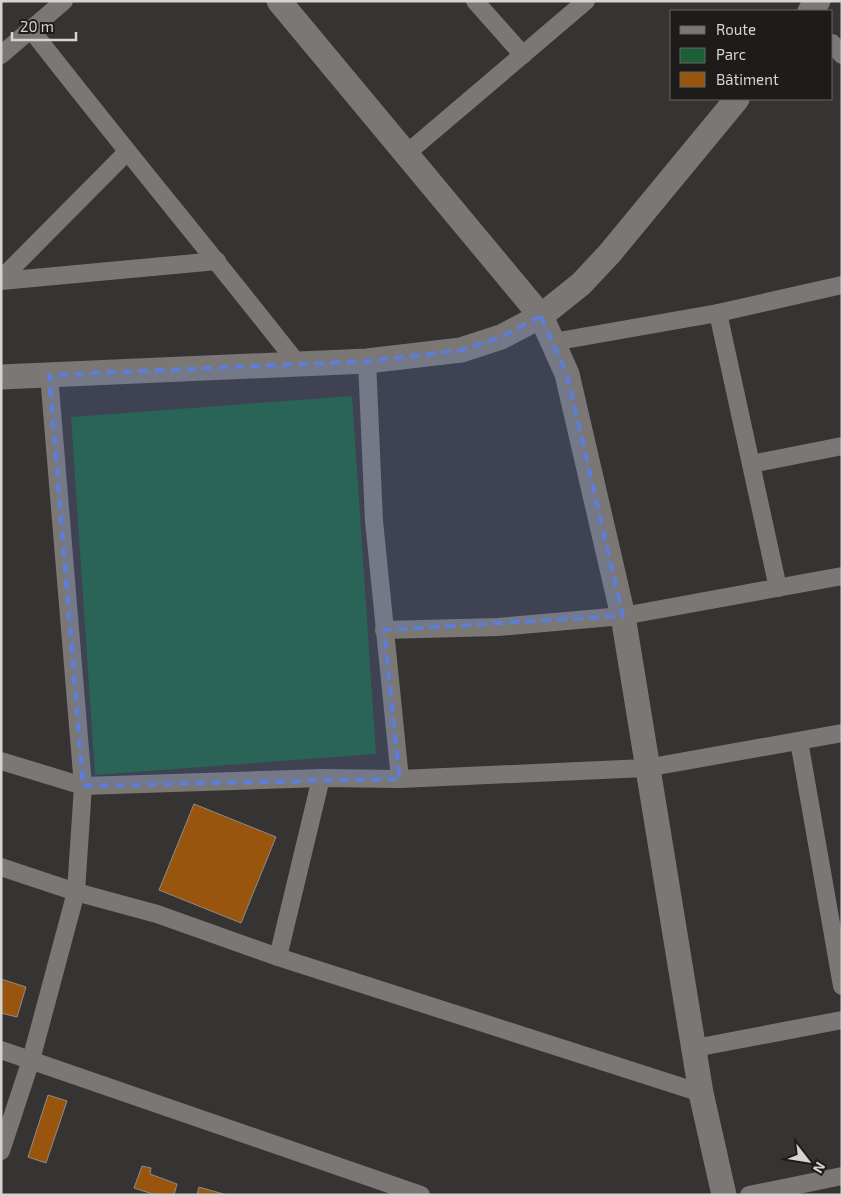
<svg xmlns="http://www.w3.org/2000/svg" width="843" height="1196" font-family="'Exo 2',sans-serif">
	<style>
		.green { fill: #1d5e37 }
		.building { fill: #99540e; stroke: #8f8c8a }
		.lines { fill: none; stroke-linecap: round; stroke-linejoin: round }
		.street { stroke: #7a7774; stroke-width: 18 }
		.secondary { stroke: #7a7774; stroke-width: 25 }
		.marked { fill: #5e7dd6; fill-opacity: 0.2; stroke: #5e7dd6; stroke-width: 4; stroke-dasharray: 10 6; stroke-linejoin: round }
	</style>
	<rect width="100%" height="100%" fill="#363432"/>
	<path class="green" d="M 352,396 L 376,754 L 95,775 L 71,417 Z"/>
	<g class="building">
		<path d="M 194,804 L 276,837 L 241,923 L 159,890 Z"/>
		<path d="M 1,979 L 26,987 L 17,1017 L 1,1013 Z"/>
		<path d="M 48,1095 L 67,1101 L 46,1163 L 28,1157 Z"/>
		<path d="M 142,1166 L 151,1168 L 150,1174 L 177,1184 L 174,1195 L 156,1195 L 134,1188 Z"/>
		<path d="M 199,1187 L 227,1195 L 197,1195 Z"/>
	</g>
	<g class="lines">
		<g class="street">
			<path d="M 475,1 L 523,55"/>
			<path d="M 32,31 C 119,143 210,252 298,364"/>
			<path d="M 832,43 L 842,55"/>
			<path d="M 1,55 L 64,1"/>
			<path d="M 406,154 L 586,1"/>
			<path d="M 1,279 L 127,152"/>
			<path d="M 1,281 L 217,261"/>
			<path d="M 718,313 L 778,588"/>
			<path d="M 553,342 L 718,313 L 842,285"/>
			<path d="M 367,361 L 374,521 L 400,779"/>
			<path d="M 751,464 L 842,446"/>
			<path d="M 384,630 L 498,627 L 623,616 L 842,576"/>
			<path d="M 799,741 L 842,986"/>
			<path d="M 1,761 L 83,786 L 321,778 L 400,779 L 646,768 L 842,733"/>
			<path d="M 1,867 L 76,892 L 157,914 L 278,957 L 701,1093"/>
			<path d="M 278,957 L 321,778"/>
			<path d="M 695,1048 L 842,1020"/>
			<path d="M 1,1050 L 421,1195"/>
			<path d="M 1,1151 L 31,1060 L 76,892 L 83,786 L 49,375"/>
			<path d="M 749,1195 L 842,1176"/>
		</g>
		<g class="secondary">
			<path d="M 279,1 L 541,316 L 567,374 L 623,616 L 701,1093 L 724,1195"/>
			<path d="M 810,11 L 818,1"/>
			<path d="M 1,377 L 367,361 L 461,350 L 501,337 L 541,316 L 581,284 L 610,253 L 737,99"/>
		</g>
	</g>
	<path class="marked" d="M 541,316 L 567,374 L 623,616 L 384,630 L 400,779 L 83,786 L 49,375 L 367,361 L 461,350 L 501,337 Z"/>
	<rect width="843" height="1196" fill="none" stroke="#d6d4d3" stroke-width="5"/>
	<rect x="670" y="10" width="162" height="90" fill="#1d1c1b" stroke="#676665"/>
	<rect x="680" y="26" width="25" height="8" fill="#7a7774" stroke="#676665"/>
	<text x="716" y="35" font-size="15" fill="#d6d4d3">Route</text>
	<rect x="680" y="48" width="25" height="15" fill="#1d5e37" stroke="#676665"/>
	<text x="716" y="60" font-size="15" fill="#d6d4d3">Parc</text>
	<rect x="680" y="72" width="25" height="15" fill="#99540e" stroke="#676665"/>
	<text x="716" y="85" font-size="15" fill="#d6d4d3">Bâtiment</text>
	<g transform="translate(808 1161) rotate(121)" stroke="#1d1c1b" stroke-width="4" paint-order="stroke">
	<path d="M0-4L9 19L0 12L-9 19Z" fill="#d6d4d3"/>
	<text y="-8" font-size="14" font-weight="bold" text-anchor="middle" fill="#d6d4d3">N</text>
	</g>
	<path d="M12 32v8h64v-8" fill="none" stroke="#d6d4d3" stroke-width="2.5"/>
	<text x="20" y="32" font-size="15" fill="#d6d4d3" stroke="#1d1c1b" stroke-width="4" paint-order="stroke">20 m</text>
</svg>
